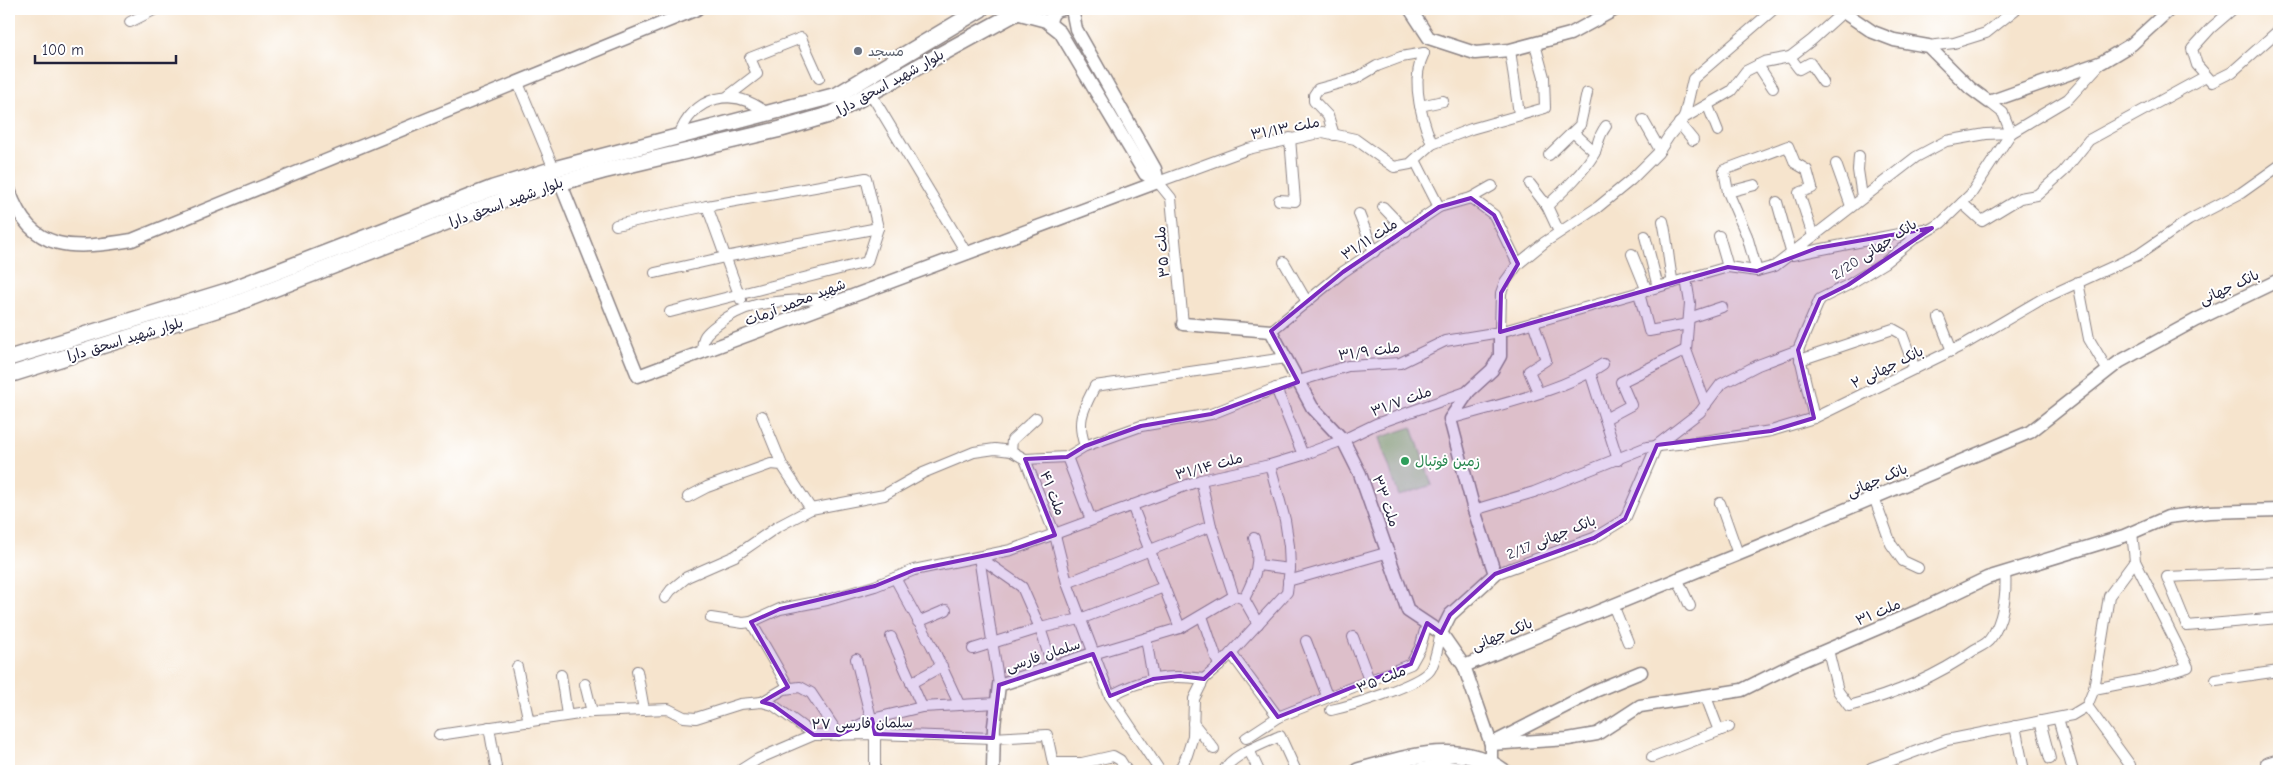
<svg xmlns="http://www.w3.org/2000/svg" width="2288" height="780" font-family="'Comic Neue','Playpen Sans Arabic',sans-serif">
	<style>
		.green { fill: #9ecf7e; stroke: #60785c }
		.lines { fill: none; stroke-linecap: round; stroke-linejoin: round }
		.minor-casing { stroke: #8c8384; stroke-width: 12 }
		.tertiary-casing { stroke: #8c8384; stroke-width: 15 }
		.secondary-casing { stroke: #8c8384; stroke-width: 18 }
		.minor { stroke: #fff; stroke-width: 10 }
		.tertiary { stroke: #fff; stroke-width: 12 }
		.secondary { stroke: #fff; stroke-width: 15 }
		.marked { fill: #7b2cbf; fill-opacity: 0.2; stroke: #7b2cbf; stroke-width: 4; stroke-linejoin: round }
		.worship-dot { fill: #6b7280; stroke: #fff; stroke-width: 2 }
		.leisure-dot { fill: #2e9e5b; stroke: #fff; stroke-width: 2 }
		.labels { text-anchor: middle; stroke-width: 4; stroke-linejoin: round; paint-order: stroke }
		.worship-label { font-size: 14px; fill: #5b616d; stroke: #fff; text-anchor: start }
		.street-label { font-size: 14px; fill: #22223b; stroke: #fff }
		.leisure-label { font-size: 14px; fill: #27864d; stroke: #fff; text-anchor: start }
	</style>
	<rect width="100%" height="100%" fill="#fff"/>
	<filter id="ink" filterUnits="userSpaceOnUse"><feTurbulence type="fractalNoise" baseFrequency=".02" numOctaves="2"/><feDisplacementMap in="SourceGraphic" scale="10" xChannelSelector="R" yChannelSelector="G"/><feConvolveMatrix kernelMatrix="1 2 1 2 8 2 1 2 1" color-interpolation-filters="sRGB"/></filter>
	<filter id="wash" filterUnits="userSpaceOnUse"><feTurbulence type="fractalNoise" baseFrequency=".0096" numOctaves="4" result="noise"/><feDisplacementMap in="SourceGraphic" scale="20" xChannelSelector="R" yChannelSelector="G"/><feGaussianBlur stdDeviation="1.12" result="paint"/><feColorMatrix in="noise" values="0 0 0 0 0 0 0 0 0 0 0 0 0 0 0 0 0 1.4 0 .05"/><feComposite in="paint" operator="in"/></filter>
	<g filter="url(#wash)">
		<rect width="100%" height="100%" fill="#f6e4cd"/>
		<path class="green" d="M 1412,427 L 1432,485 L 1399,496 L 1379,438 Z"/>
	</g>
	<g filter="url(#ink)">
		<g class="lines">
			<g class="minor-casing">
				<g id="minor">
					<path d="M 2233,9 L 2211,28 L 2192,49 L 2197,65 L 2212,82 L 2232,72 L 2279,30"/>
					<path d="M 130,22 L 156,9"/>
					<path d="M 1928,46 L 1954,43 L 1986,33 L 2016,9"/>
					<path d="M 1510,50 L 1519,114"/>
					<path d="M 1424,53 C 1410,80 1421,117 1432,144"/>
					<path d="M 1790,57 L 1799,69 L 1810,63 L 1823,82"/>
					<path d="M 1758,65 L 1773,88"/>
					<path d="M 518,83 L 554,169"/>
					<path d="M 871,94 L 967,254"/>
					<path d="M 727,97 L 757,74 L 750,58 L 801,38 L 819,78"/>
					<path d="M 1420,106 L 1443,101"/>
					<path d="M 1708,106 L 1718,131"/>
					<path d="M 1684,118 L 1693,79 L 1774,9"/>
					<path d="M 1643,120 L 1660,150"/>
					<path d="M 1679,123 L 1693,140"/>
					<path d="M 1574,133 L 1595,152"/>
					<path d="M 1334,135 L 1328,116 L 1314,101 L 1314,95 L 1318,89 L 1355,79 L 1377,66 L 1401,57 L 1424,53"/>
					<path d="M 678,138 C 693,95 734,85 768,114"/>
					<path d="M 1549,155 L 1580,125 L 1587,93"/>
					<path d="M 1859,156 L 1858,170 L 1862,197"/>
					<path d="M 1415,160 L 1439,207"/>
					<path d="M 1836,164 L 1851,206"/>
					<path d="M 1530,184 L 1547,206 L 1559,232"/>
					<path d="M 1755,185 L 1728,192 L 1747,236 L 1757,271"/>
					<path d="M 1728,192 L 1724,170 L 1788,146 L 1795,163 L 1807,170 L 1812,188 L 1799,193 L 1813,236"/>
					<path d="M 1471,198 L 1494,215 L 1518,264"/>
					<path d="M 1279,200 L 1295,201 L 1290,138"/>
					<path d="M 1777,202 L 1792,255 L 1924,229"/>
					<path d="M 1962,203 L 1982,221 L 2020,198 L 2037,195 L 2063,172 L 2089,140 L 2206,76"/>
					<path d="M 707,206 L 741,300"/>
					<path d="M 1547,206 C 1564,190 1582,174 1594,154 C 1599,143 1597,138 1606,126"/>
					<path d="M 1383,207 L 1406,231"/>
					<path d="M 1359,214 L 1374,252"/>
					<path d="M 1663,221 C 1668,242 1668,262 1673,283"/>
					<path d="M 616,225 L 707,206 L 866,178 L 878,228 L 867,262 L 670,312"/>
					<path d="M 1645,236 L 1658,287"/>
					<path d="M 1719,236 L 1728,267"/>
					<path d="M 1632,254 L 1647,291"/>
					<path d="M 1284,262 L 1307,302"/>
					<path d="M 655,273 L 725,257 L 878,228"/>
					<path d="M 1686,279 L 1690,303 L 1686,350 L 1706,405"/>
					<path d="M 2078,282 L 2089,339 L 2108,371"/>
					<path d="M 1639,293 L 1649,331 L 1688,324"/>
					<path d="M 1689,318 L 1722,307"/>
					<path d="M 1939,318 L 1952,351"/>
					<path d="M 1533,322 L 1546,360 L 1529,371 L 1538,392"/>
					<path d="M 1183,324 L 1171,198 L 1158,182 L 1248,149 L 1323,132 L 1355,139 L 1394,167 L 1410,164 L 1432,144 L 1471,129 L 1545,108 L 1544,77 L 1535,44"/>
					<path d="M 1271,331 L 1343,272 L 1439,207 L 1471,198 L 1492,186"/>
					<path d="M 1500,332 L 1501,293 L 1505,282 L 1518,264 L 1545,242 L 1598,207 L 1631,180 L 1658,153 L 1669,136 L 1684,118 L 1731,91 L 1746,71 L 1764,62 L 1790,57 L 1812,40 L 1842,13"/>
					<path d="M 703,352 C 701,337 706,333 718,324 C 749,299 778,302 817,299 L 826,307"/>
					<path d="M 1799,353 L 1814,418"/>
					<path d="M 1800,360 L 1893,329 L 1902,334 L 1915,369"/>
					<path d="M 1590,372 L 1618,460"/>
					<path d="M 1276,388 L 1303,455"/>
					<path d="M 762,416 L 782,465"/>
					<path d="M 1450,419 C 1497,405 1563,391 1603,364"/>
					<path d="M 1605,419 L 1631,405 L 1621,382 L 1686,350"/>
					<path d="M 1085,446 L 1141,426 L 1211,414 L 1276,388 L 1348,366 L 1400,363 L 1445,341 L 1500,332 L 1728,267 L 1757,271 L 1775,266 L 1916,157 L 1946,141 L 1986,134 L 2011,133 L 2003,113 L 1989,102"/>
					<path d="M 1011,451 L 1012,440 L 1036,418"/>
					<path d="M 1067,457 L 1091,520"/>
					<path d="M 1201,480 L 1211,526"/>
					<path d="M 688,497 L 707,487 L 771,464 L 782,465 L 811,509"/>
					<path d="M 1874,497 L 1891,544 L 1903,561 L 1918,568"/>
					<path d="M 1720,503 L 1738,554"/>
					<path d="M 1132,505 L 1180,628"/>
					<path d="M 1474,510 L 1534,492 L 1647,447 L 1698,442 L 1771,431 L 1814,418 L 1965,344 L 2042,299 L 2138,255 L 2189,220 L 2241,193 L 2279,166"/>
					<path d="M 979,557 L 1022,587 L 1040,628 L 1053,668"/>
					<path d="M 979,557 L 999,685"/>
					<path d="M 1258,565 L 1290,569"/>
					<path d="M 2279,572 L 2167,577 L 2187,626 L 2279,618"/>
					<path d="M 1495,574 L 1594,538 L 1625,519 L 1657,445 L 1700,412 L 1721,384 L 1758,365 L 1798,350 L 1820,299 L 1848,285 L 1884,263 L 1915,238 L 1941,223 L 1971,194 L 2011,133 L 2068,99 L 2101,63"/>
					<path d="M 895,578 L 932,646 L 959,704"/>
					<path d="M 1677,578 L 1690,606"/>
					<path d="M 1288,581 L 1389,552"/>
					<path d="M 1067,583 L 1211,526 L 1234,596 L 1180,628 L 1093,654"/>
					<path d="M 1239,597 L 1244,599 L 1258,624"/>
					<path d="M 665,598 L 671,590 L 687,577 L 735,556 L 777,527 L 811,509 L 884,495 L 923,473 L 974,452 L 995,449 L 1011,451 L 1025,459"/>
					<path d="M 1244,599 C 1255,578 1262,560 1254,538"/>
					<path d="M 1613,605 L 1628,642"/>
					<path d="M 1202,616 L 1219,666"/>
					<path d="M 711,618 L 743,623 L 751,622 L 780,609 L 827,600 L 875,586 L 914,570 L 1011,550 L 1201,480 L 1270,465 L 1303,455 L 1343,440 L 1376,424 L 1469,391"/>
					<path d="M 751,622 L 789,688"/>
					<path d="M 918,622 L 946,610"/>
					<path d="M 891,637 L 922,707"/>
					<path d="M 1353,637 L 1369,680"/>
					<path d="M 1146,638 L 1153,679"/>
					<path d="M 1306,641 L 1327,696"/>
					<path d="M 973,649 L 1040,628 L 1080,619 L 1164,587"/>
					<path d="M 1828,650 L 1838,691 L 1849,706 C 1892,695 1937,676 1974,650 C 1979,647 1987,644 1990,639 C 2003,623 2007,593 2005,573"/>
					<path d="M 1231,653 L 1278,717"/>
					<path d="M 856,659 L 875,734 L 875,771"/>
					<path d="M 517,667 L 529,722"/>
					<path d="M 637,671 L 644,710"/>
					<path d="M 561,675 L 567,715"/>
					<path d="M 2216,680 L 2279,671"/>
					<path d="M 911,683 L 942,666"/>
					<path d="M 585,684 L 592,712"/>
					<path d="M 2094,689 L 2155,677 L 2188,667 L 2135,561 L 2132,532"/>
					<path d="M 1110,696 C 1143,678 1167,674 1204,679"/>
					<path d="M 1706,697 L 1719,731"/>
					<path d="M 762,702 L 784,689 L 800,687 L 811,693 L 839,735 L 872,719 L 922,707 L 997,703"/>
					<path d="M 2087,706 L 2130,765 L 2131,771"/>
					<path d="M 1331,710 C 1350,706 1420,685 1430,670 C 1436,661 1438,644 1441,633"/>
					<path d="M 2058,718 L 2073,771"/>
					<path d="M 2040,721 L 2050,759"/>
					<path d="M 1193,723 L 1214,749"/>
					<path d="M 2015,726 L 2024,771"/>
					<path d="M 489,727 L 496,767"/>
					<path d="M 439,735 L 592,712 L 668,709 L 684,717 L 696,718 L 740,704 L 762,702 L 773,705 L 814,735"/>
					<path d="M 1246,738 L 1278,717 L 1411,664 L 1420,648 L 1427,623"/>
					<path d="M 1249,750 L 1259,771"/>
					<path d="M 1652,757 L 1729,727"/>
					<path d="M 2266,763 L 2279,759"/>
					<path d="M 1871,768 L 1947,740 L 2072,715 L 2087,706 L 2094,689 L 2109,596 L 2135,561"/>
					<path d="M 739,771 L 758,759 L 814,735 L 875,734 L 993,738 L 1047,735 L 1053,763 L 1082,763 L 1113,756 L 1120,760 L 1127,771"/>
					<path d="M 1160,771 L 1110,696 L 1067,583 L 1055,535 L 1025,459 L 1067,457 L 1085,446 C 1076,420 1083,410 1095,386 L 1285,358"/>
					<path d="M 1179,771 L 1187,755 L 1193,736 L 1194,699 L 1204,679 L 1219,666 L 1287,592 L 1290,569 L 1289,546 L 1285,520 L 1270,465"/>
					<path d="M 1224,771 C 1229,756 1265,743 1280,736 L 1296,771"/>
				</g>
			</g>
			<g class="tertiary-casing">
				<g id="tertiary">
					<path d="M 1072,9 L 1076,29 L 1155,169 L 1158,182"/>
					<path d="M 1410,9 L 1429,38 L 1475,53 L 1510,50 L 1570,34 L 1616,9"/>
					<path d="M 1839,9 L 1873,32 L 1894,40 L 1928,46 L 1970,88 L 1989,102 L 2102,62 L 2132,44 L 2170,9"/>
					<path d="M 1016,13 L 1046,21 L 1060,32 L 1145,174 L 1158,182"/>
					<path d="M 1050,24 C 1051,14 1054,10 1063,9"/>
					<path d="M 560,182 L 638,376 L 1158,182"/>
					<path d="M 9,190 C 31,255 75,249 132,240 L 697,9"/>
					<path d="M 1183,324 L 1271,331 L 1312,407 L 1343,440 L 1360,474 L 1408,611 L 1441,633 L 1464,666 L 1491,744 L 1491,762"/>
					<path d="M 1441,633 L 1450,615 L 1495,574 L 1474,510 L 1450,419 L 1469,391 L 1492,370 L 1500,356 L 1500,332"/>
					<path d="M 1464,666 L 1761,545 L 2030,432 L 2119,362 L 2196,320 L 2279,280"/>
					<path d="M 1497,741 L 1595,691 L 1641,672"/>
					<path d="M 1491,744 L 1568,739 L 1597,734 L 1640,706 L 1742,690 L 1792,665 L 1918,611 L 1987,578 L 2124,536 L 2168,517 L 2209,512 L 2279,510"/>
					<path d="M 993,771 L 994,726 L 999,685 L 1093,654"/>
				</g>
			</g>
			<g class="secondary-casing">
				<g id="secondary">
					<path d="M 9,358 L 230,290 L 493,188 L 554,169 L 837,95 L 981,9"/>
					<path d="M 9,375 L 235,304 L 519,194 L 603,171 L 781,129 L 832,114 L 1023,9"/>
					<path d="M 1358,771 C 1404,758 1461,739 1503,771"/>
					<path d="M 1418,771 L 1439,767 L 1462,771"/>
				</g>
			</g>
			<use href="#minor" class="minor"/>
			<use href="#tertiary" class="tertiary"/>
			<use href="#secondary" class="secondary"/>
		</g>
	</g>
	<path class="marked" d="M 1471,198 L 1494,215 L 1518,264 L 1501,293 L 1500,332 L 1728,267 L 1757,271 L 1817,248 L 1932,228 L 1848,285 L 1820,299 L 1798,350 L 1814,418 L 1771,431 L 1657,445 L 1625,519 L 1594,538 L 1495,574 L 1450,615 L 1441,633 L 1427,623 L 1411,664 L 1278,717 L 1231,653 L 1204,679 L 1180,676 L 1153,679 L 1110,696 L 1093,654 L 999,685 L 993,738 L 875,734 L 872,719 L 839,735 L 814,735 L 773,705 L 762,702 L 788,687 L 751,622 L 780,609 L 875,586 L 914,570 L 1011,550 L 1055,535 L 1025,459 L 1067,457 L 1085,446 L 1141,426 L 1211,414 L 1298,382 L 1271,331 L 1343,272 L 1439,207 Z"/>
	<circle class="worship-dot" cx="858" cy="51" r="5"/>
	<circle class="leisure-dot" cx="1405" cy="461" r="5"/>
	<g class="labels">
		<g class="worship-label">
			<text x="868" y="56">مسجد</text>
		</g>
		<g class="street-label">
			<text transform="translate(890 82) rotate(-29)" y="5">بلوار شهید اسحق دارا</text>
			<text transform="translate(1285 128) rotate(-11)" y="5">ملت ۳۱/۱۳</text>
			<text transform="translate(506 202) rotate(-20)" y="5">بلوار شهید اسحق دارا</text>
			<text transform="translate(1369 239) rotate(-33)" y="5">ملت ۳۱/۱۱</text>
			<text transform="translate(1874 249) rotate(-33)" y="5">بانک جهانی 2/20</text>
			<text transform="translate(1162 252) rotate(-95)" y="5">ملت ۳۵</text>
			<text transform="translate(2229 287) rotate(-25)" y="5">بانک جهانی</text>
			<text transform="translate(795 302) rotate(-21)" y="5">شهید محمد آرمات</text>
			<text transform="translate(125 339) rotate(-17)" y="5">بلوار شهید اسحق دارا</text>
			<text transform="translate(1369 351) rotate(-8)" y="5">ملت ۳۱/۹</text>
			<text transform="translate(1887 367) rotate(-26)" y="5">بانک جهانی ۲</text>
			<text transform="translate(1401 401) rotate(-20)" y="5">ملت ۳۱/۷</text>
			<text transform="translate(1209 466) rotate(-15)" y="5">ملت ۳۱/۱۴</text>
			<text transform="translate(1877 480) rotate(-23)" y="5">بانک جهانی</text>
			<text transform="translate(1053 493) rotate(69)" y="5">ملت ۴۱</text>
			<text transform="translate(1386 501) rotate(70)" y="5">ملت ۳۳</text>
			<text transform="translate(1551 537) rotate(-22)" y="5">بانک جهانی 2/17</text>
			<text transform="translate(1878 612) rotate(-23)" y="5">ملت ۳۱</text>
			<text transform="translate(1502 634) rotate(-22)" y="5">بانک جهانی</text>
			<text transform="translate(1043 655) rotate(-18)" y="5">سلمان فارسی</text>
			<text transform="translate(1381 679) rotate(-22)" y="5">ملت ۳۵</text>
			<text transform="translate(862 723) rotate(-1)" y="5">سلمان فارسی ۲۷</text>
		</g>
		<g class="leisure-label">
			<text x="1415" y="466">زمین فوتبال</text>
		</g>
	</g>
	<rect width="2288" height="780" fill="none" stroke="#fff" stroke-width="30"/>
	<path d="M35 55v8h141v-8" fill="none" stroke="#22223b" stroke-width="2.5"/>
	<text x="42" y="55" font-size="15" fill="#22223b" stroke="#ffffff" stroke-width="4" paint-order="stroke">100 m</text>
</svg>
